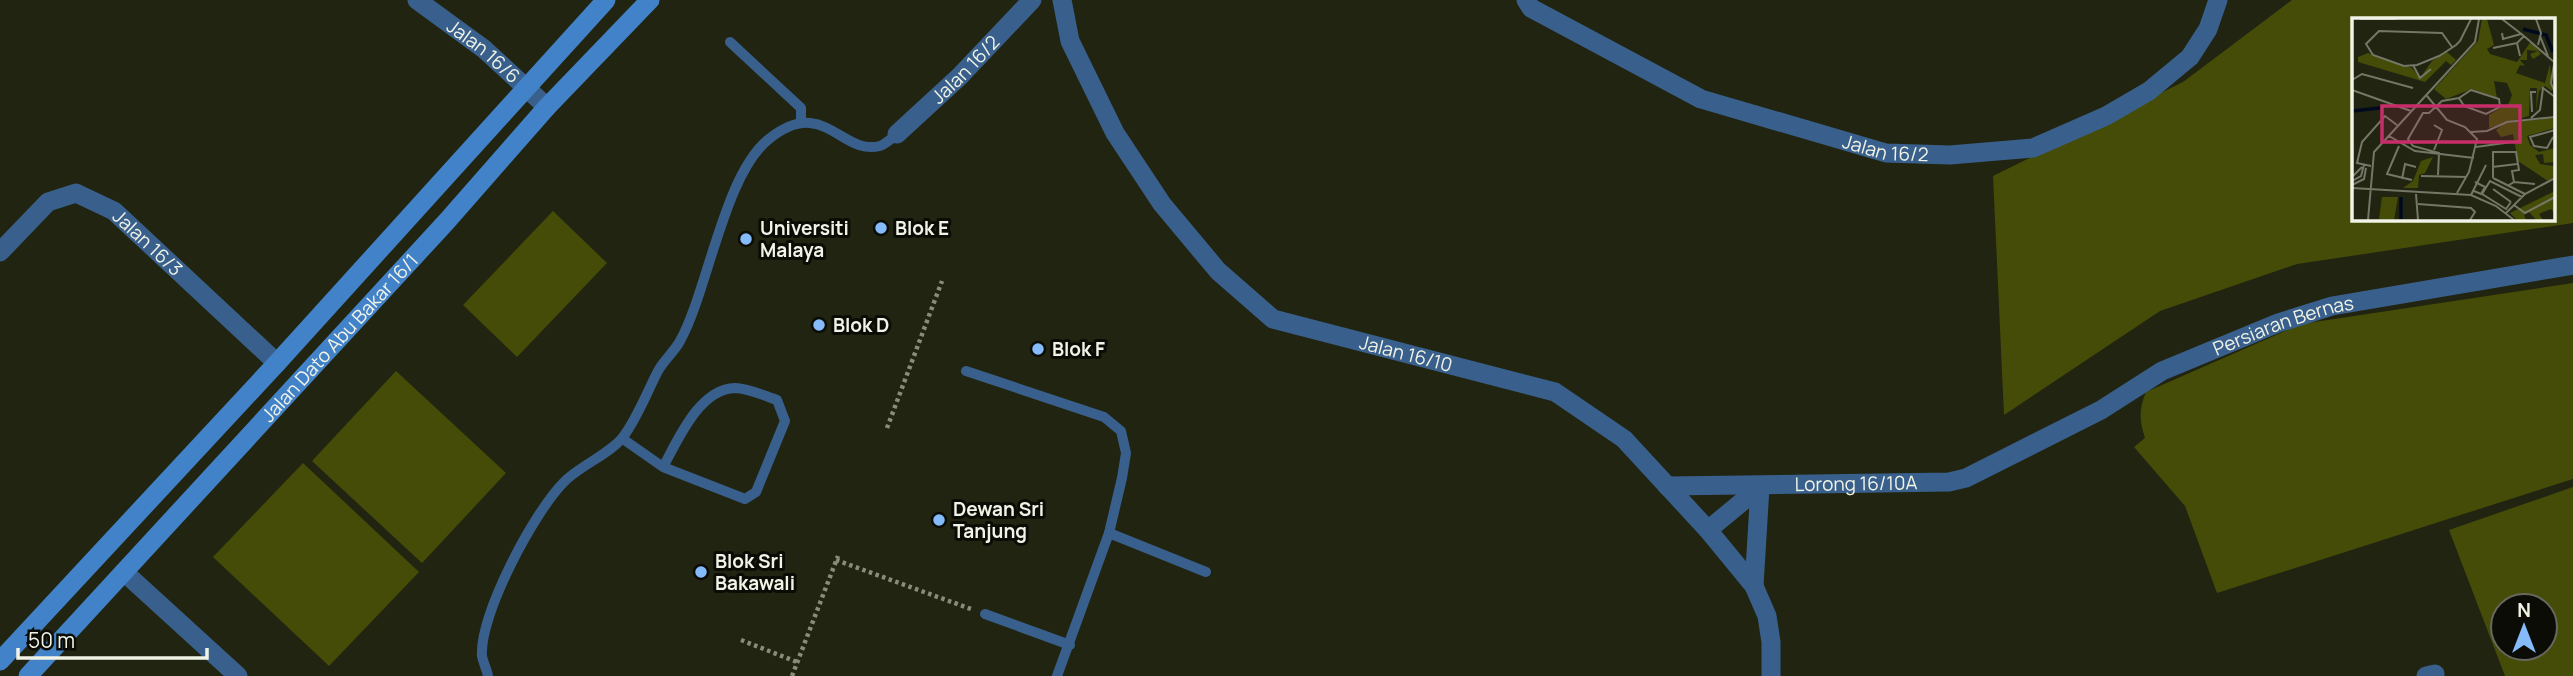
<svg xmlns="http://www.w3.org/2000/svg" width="2573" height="676" font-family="Manrope,sans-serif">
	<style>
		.green { fill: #454c07; fill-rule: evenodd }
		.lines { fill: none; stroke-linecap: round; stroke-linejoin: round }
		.path { stroke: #898c7c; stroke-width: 4.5; stroke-dasharray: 3.5 3.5; stroke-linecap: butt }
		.service { stroke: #39608c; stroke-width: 10 }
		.minor { stroke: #39608c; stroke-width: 19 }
		.tertiary { stroke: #39608c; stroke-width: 19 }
		.secondary { stroke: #4282c9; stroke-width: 19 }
		.poi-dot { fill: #85bbfb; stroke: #0b0c05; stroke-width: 2.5 }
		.labels { text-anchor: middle; stroke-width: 6; stroke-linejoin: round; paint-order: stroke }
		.street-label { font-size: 19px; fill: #f0f3e6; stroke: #0b0c05 }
		.poi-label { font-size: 19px; font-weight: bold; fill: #f0f3e6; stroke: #0b0c05; text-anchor: start }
		.inset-river { fill: none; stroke: #000a1f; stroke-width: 3.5 }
		.inset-road { fill: none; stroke: #747766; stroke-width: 2 }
		.view { fill: #c72e69; fill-opacity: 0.15; stroke: #c72e69; stroke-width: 3.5 }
		.inset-edge { fill: none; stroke: #f0f3e6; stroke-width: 3.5 }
	</style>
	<rect width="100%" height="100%" fill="#212411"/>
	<g class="green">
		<path d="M 2292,0 L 2573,0 L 2573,223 L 2297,264 L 2160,311 L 2004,415 L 1993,176 L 2183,82 ZM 2354,19 L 2554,19 L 2554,219 L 2354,219 Z"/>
		<path d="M 553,211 L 607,263 L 517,357 L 463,305 Z"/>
		<path d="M 2573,283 L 2573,479 L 2217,593 L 2185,506 L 2134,447 L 2145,438 C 2139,420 2139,409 2146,392 L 2301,324 Z"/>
		<path d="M 396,371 L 506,473 L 422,563 L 312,461 Z"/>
		<path d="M 303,463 L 419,572 L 329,666 L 213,557 Z"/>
		<path d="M 2573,487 L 2573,676 L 2505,676 L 2449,530 ZM 2503,606 L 2545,606 L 2545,648 L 2503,648 Z"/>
	</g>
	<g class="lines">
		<g class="path">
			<path d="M 887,428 L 942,281"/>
			<path d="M 836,560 L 971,609"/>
			<path d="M 741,640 L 797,662"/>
			<path d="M 792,676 L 838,556"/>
		</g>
		<g class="service">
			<path d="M 730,42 L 801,108 L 801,122"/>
			<path d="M 966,371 L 1104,417 L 1121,431 L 1126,453 L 1122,478 L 1109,533 L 1057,676"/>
			<path d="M 623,439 L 663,467 L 745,499 L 756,492 L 785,421 L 777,400 C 765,396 748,388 735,388 C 699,389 678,440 663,467"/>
			<path d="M 1109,533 L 1206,572"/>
			<path d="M 985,614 L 1070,645"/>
			<path d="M 488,676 C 487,670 483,662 482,656 C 479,615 535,510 565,481 C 580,466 611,453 623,437 C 638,417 647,392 658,371 C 664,360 674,352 680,341 C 708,291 724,174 769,139 C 824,95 841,156 880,146 C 886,144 892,138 897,134"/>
		</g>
		<g class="minor">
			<path id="s1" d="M 1062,0 L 1070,41 L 1115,133 L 1162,204 L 1218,271 L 1273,319 L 1555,392 L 1624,439 L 1708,530 L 1754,586 L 1767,616 L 1771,642 L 1771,676"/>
			<path id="s2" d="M 1526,0 L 1531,8 L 1701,99 L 1886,153 L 1950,155 L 2033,148 L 2106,116 L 2149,91 L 2190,57 L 2208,29 L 2218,0"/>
			<path id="s3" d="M 897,134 L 960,76 L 1032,0"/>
			<path id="s4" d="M 0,252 L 48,202 L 76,193 L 114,211 L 277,363"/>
			<path id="s5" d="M 1667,486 L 1949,482 L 1966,478 L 2101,410 L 2162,371 L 2278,323 L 2332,306 L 2573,265"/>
			<path d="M 1708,530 L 1760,487"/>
			<path d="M 124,572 L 238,676"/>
			<path d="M 1754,586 L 1760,487"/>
			<path d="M 2426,676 L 2435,674"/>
		</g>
		<path class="tertiary" id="s6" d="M 417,0 L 484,49 L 547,107"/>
		<g class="secondary">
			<path d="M 0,661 L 277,363 L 606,0"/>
			<path id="s7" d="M 28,676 L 447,221 L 547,107 L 650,0"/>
		</g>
	</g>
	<g class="poi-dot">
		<circle cx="881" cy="228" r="7"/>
		<circle cx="746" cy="239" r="7"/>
		<circle cx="819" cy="325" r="7"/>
		<circle cx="1038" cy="349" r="7"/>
		<circle cx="939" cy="520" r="7"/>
		<circle cx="701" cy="572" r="7"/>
	</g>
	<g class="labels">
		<g class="street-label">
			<text dy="7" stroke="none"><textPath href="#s6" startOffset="84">Jalan 16/6</textPath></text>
			<text dy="7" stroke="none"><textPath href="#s3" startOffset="94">Jalan 16/2</textPath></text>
			<text dy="7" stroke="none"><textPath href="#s2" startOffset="394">Jalan 16/2</textPath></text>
			<text dy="7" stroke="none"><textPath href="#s4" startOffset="187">Jalan 16/3</textPath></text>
			<text dy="7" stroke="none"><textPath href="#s5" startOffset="653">Persiaran Bernas</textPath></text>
			<text dy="7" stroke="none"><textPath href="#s7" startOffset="460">Jalan Dato Abu Bakar 16/1</textPath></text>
			<text dy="7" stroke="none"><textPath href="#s1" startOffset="527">Jalan 16/10</textPath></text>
			<text dy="7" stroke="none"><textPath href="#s5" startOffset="189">Lorong 16/10A</textPath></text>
		</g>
		<g class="poi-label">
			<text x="760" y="235">Universiti<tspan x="760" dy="22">Malaya</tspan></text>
			<text x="895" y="235">Blok E</text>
			<text x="833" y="332">Blok D</text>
			<text x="1052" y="356">Blok F</text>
			<text x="953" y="516">Dewan Sri<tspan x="953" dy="22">Tanjung</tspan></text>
			<text x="715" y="568">Blok Sri<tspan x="715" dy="22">Bakawali</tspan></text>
		</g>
	</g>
	<g transform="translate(2352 18)">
		<rect width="203" height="203" fill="#212411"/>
		<path d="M 130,1 L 135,1 L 142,27 L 135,31 L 138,36 L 165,44 L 179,23 L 189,36 L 181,41 L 178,36 L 186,33 L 175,32 L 175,42 L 168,42 L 173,48 L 168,47 L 164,55 L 193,65 L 198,46 L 200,73 L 193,68 L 187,73 L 184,93 L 185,70 L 178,70 L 177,98 L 137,110 L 137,97 L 157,85 L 160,77 L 155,65 L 142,63 L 145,80 L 120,71 L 94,81 L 82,71 L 126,23 ZM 95,34 L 104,42 L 99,47 L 94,43 L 73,64 L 6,44 L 6,39 L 16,35 L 60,50 L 68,60 L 80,43 ZM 203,100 L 203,110 L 175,118 L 178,127 L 187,134 L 203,130 L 203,144 L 192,145 L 191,136 L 183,137 L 188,146 L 202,148 L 203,158 L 196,163 L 166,143 L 161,116 L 149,119 L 144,112 L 153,105 ZM 81,139 L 73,155 L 67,157 L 66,170 L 51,170 L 61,163 L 69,143 ZM 203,173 L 203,196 L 199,191 L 187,196 L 191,202 L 184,202 L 177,194 L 172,197 L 174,202 L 165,202 L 158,195 ZM 30,179 L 46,179 L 42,202 L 27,201 Z" fill="#454c07"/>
		<path class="inset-river" d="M 171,11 L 194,17 L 201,34M 0,93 L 28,90M 49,179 L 49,202"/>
		<path class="inset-road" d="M 8,1 L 44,1M 150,1 L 172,18M 184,1 L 189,15 L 186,27M 150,15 L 151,21 L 169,16M 188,18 L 196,38M 100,29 L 90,15 L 27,13 L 14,26 L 21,37 L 52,48 L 65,47 L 87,38 L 92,35 L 104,27 L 108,23 L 119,1M 141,30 L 165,25M 168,38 L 165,25 L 172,18 L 202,44M 203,40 L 199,65 L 203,75M 61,47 L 68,60 L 79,51M 0,62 L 10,56 L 61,70M 0,72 L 59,93M 119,72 L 147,81 L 148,89 L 134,96 L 112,88 L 107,80 ZM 75,78 L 95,102 L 113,109 L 125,121 L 117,154 L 105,175M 180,94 L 179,74 L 184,74M 179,100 L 188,92 L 191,70 L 203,79M 82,107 L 90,112 L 82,132M 119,114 L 135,113 L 155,104 L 203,99M 37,118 L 63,133 L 122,140M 201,119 L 195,130 L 182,128 L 178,119 L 203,112M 47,128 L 35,156 L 60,162M 124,129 L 160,124M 19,148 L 5,145 L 10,124 L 33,98 L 45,107M 140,149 L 165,146M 86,157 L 87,135 L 61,128 L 56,121 L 71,95 L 77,95 L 90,83 L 107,80M 69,158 L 115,159M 141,160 L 141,134 L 164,134 L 167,152 L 160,153 L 162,164 L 157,167M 141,160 L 173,176M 50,161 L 53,146 L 64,149M 0,163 L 9,158 L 12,147M 162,164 L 183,166M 0,167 L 12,161 L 14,150M 0,168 L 0,159 L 10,149M 0,170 L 119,177 L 144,188 L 162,202M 141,171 L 159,184M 122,173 L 129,176 L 133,169 L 123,164M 64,176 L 66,202M 119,177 L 134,147M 159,184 L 154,191 L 130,176 L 138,163 L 170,179M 66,186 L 119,190 L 123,194 L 118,202M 162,187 L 173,195 L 203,179M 154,195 L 173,176 L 203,160M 16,202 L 22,134 L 123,24 L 127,1"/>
		<path class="view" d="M 30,88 L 168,88 L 168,124 L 30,124 Z"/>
		<rect width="203" height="203" class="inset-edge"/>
	</g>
	<g transform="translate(2524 627)"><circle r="33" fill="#0b0c05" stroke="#67685f" stroke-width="2"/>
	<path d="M0-5L12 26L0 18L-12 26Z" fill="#85bbfb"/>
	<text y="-10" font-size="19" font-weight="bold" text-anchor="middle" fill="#f0f3e6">N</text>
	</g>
	<path d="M18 648v10h189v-10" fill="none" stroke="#f0f3e6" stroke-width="3.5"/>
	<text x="28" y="648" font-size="21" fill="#f0f3e6" stroke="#0b0c05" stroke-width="5" paint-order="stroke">50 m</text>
</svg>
